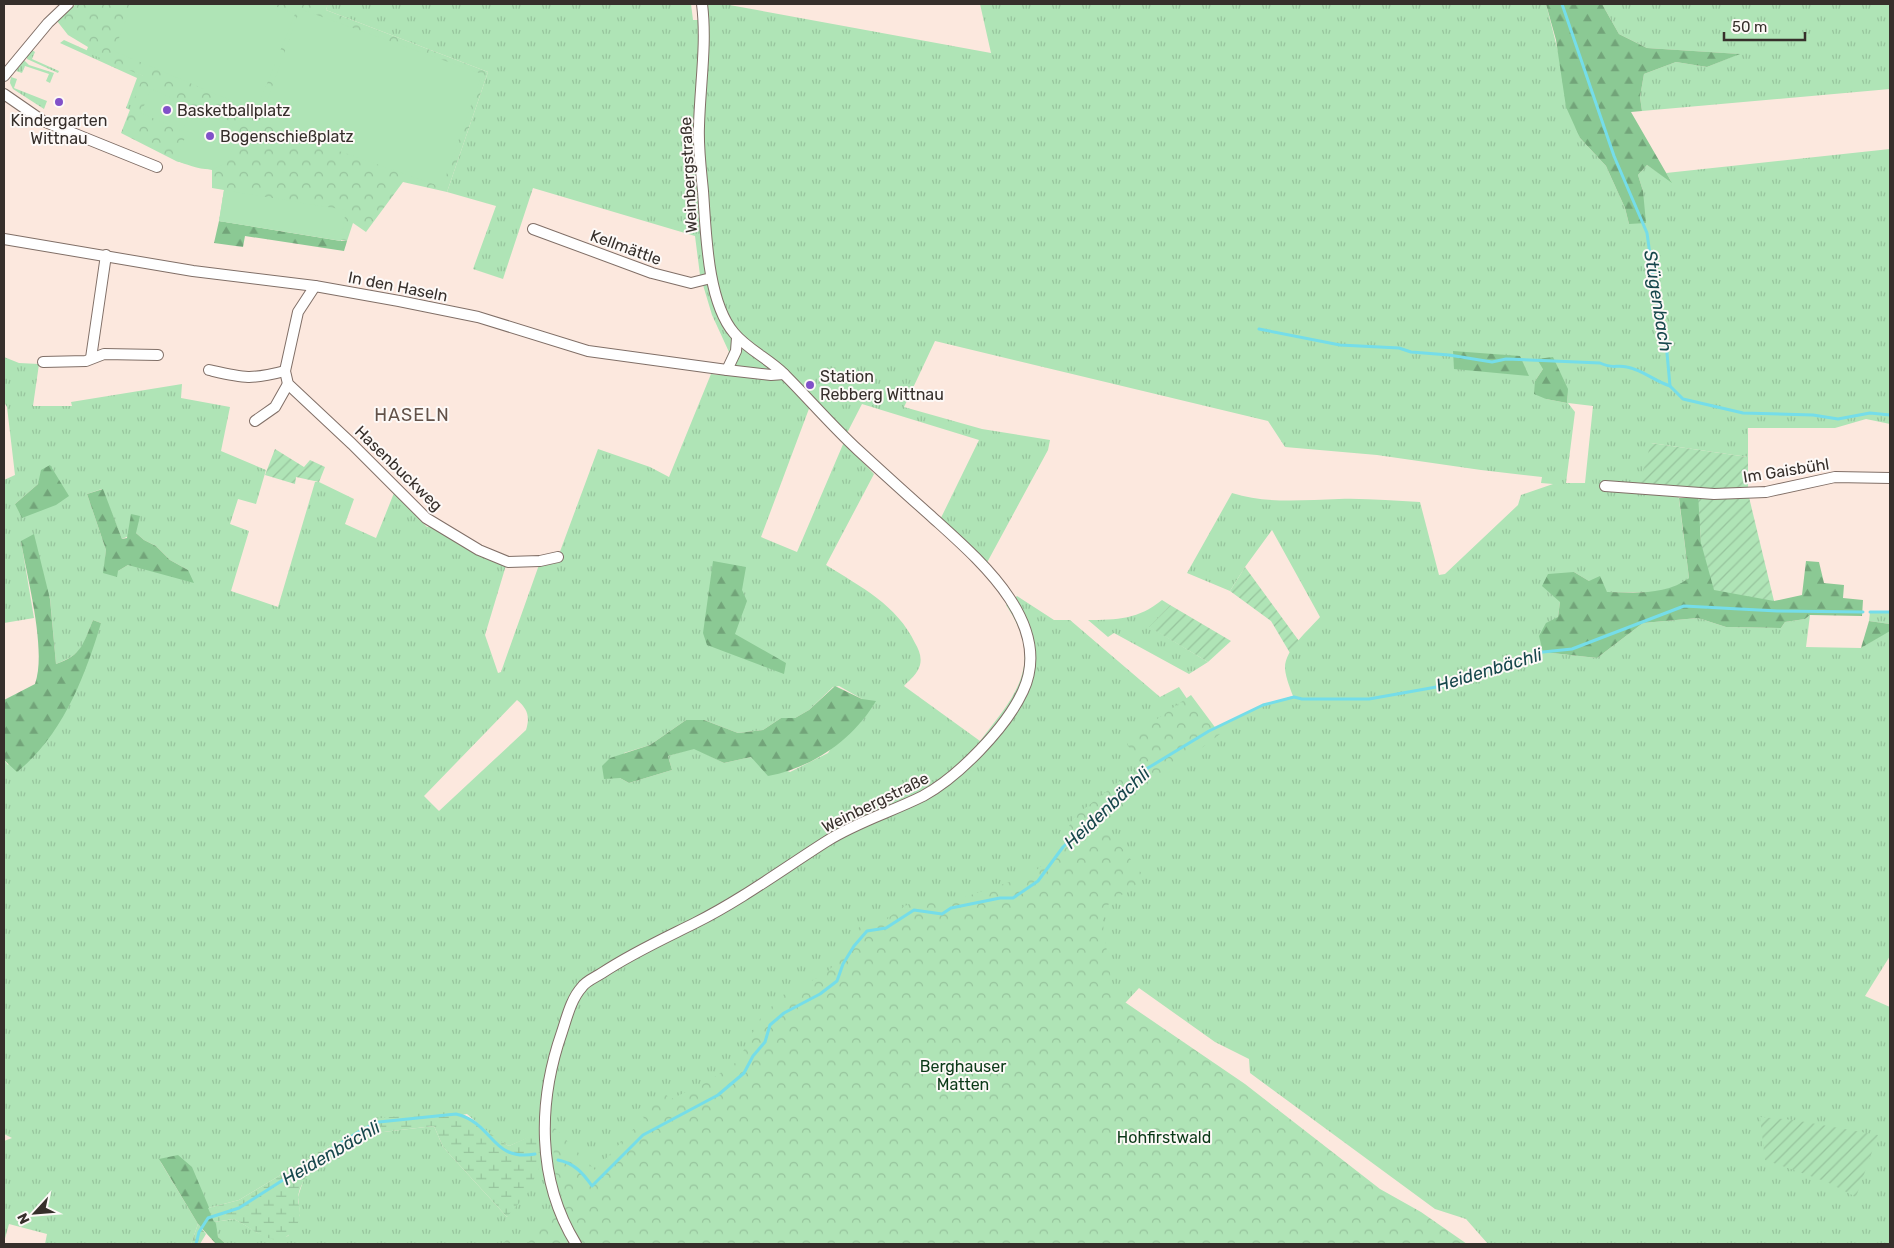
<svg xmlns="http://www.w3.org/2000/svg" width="1894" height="1248" font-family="Rubik,sans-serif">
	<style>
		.grass { fill: url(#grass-tufts); fill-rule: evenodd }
		.forest { fill: url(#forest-firs) }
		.wetland { fill: url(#wetland-marsh) }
		.park { fill: url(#park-crowns) }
		.garden { fill: url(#garden-furrows) }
		.pitch { fill: #afe4b6 }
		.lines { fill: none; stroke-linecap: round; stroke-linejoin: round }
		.stream { stroke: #75dde9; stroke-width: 3 }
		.street-casing { stroke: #806f67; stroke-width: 12 }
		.street { stroke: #fff; stroke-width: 10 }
		.poi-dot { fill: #8151c9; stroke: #fdf9f7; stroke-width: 2 }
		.labels { text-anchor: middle; stroke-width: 4; stroke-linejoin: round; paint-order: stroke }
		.poi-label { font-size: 16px; fill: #362f2b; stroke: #fdf9f7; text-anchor: start }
		.street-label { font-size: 16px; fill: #362f2b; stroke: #fdf9f7 }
		.park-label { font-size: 16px; fill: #0b3917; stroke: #fdf9f7 }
		.water-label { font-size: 18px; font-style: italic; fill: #17474c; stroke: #fdf9f7 }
		.neighbourhood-label { font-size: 18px; letter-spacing: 1px; fill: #625249; stroke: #fdf9f7 }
	</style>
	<defs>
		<pattern id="grass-tufts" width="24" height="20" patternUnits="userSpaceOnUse" patternTransform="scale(1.25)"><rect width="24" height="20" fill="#afe4b6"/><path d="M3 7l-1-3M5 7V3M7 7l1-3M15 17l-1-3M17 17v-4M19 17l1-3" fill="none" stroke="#97c49d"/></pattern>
		<pattern id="forest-firs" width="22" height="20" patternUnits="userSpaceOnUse" patternTransform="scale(1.25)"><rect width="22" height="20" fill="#8bc994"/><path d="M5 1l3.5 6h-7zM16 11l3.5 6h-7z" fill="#72a479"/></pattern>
		<pattern id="wetland-marsh" width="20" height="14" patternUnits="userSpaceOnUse" patternTransform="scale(1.25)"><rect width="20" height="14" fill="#afe4b6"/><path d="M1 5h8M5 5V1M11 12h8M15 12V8" fill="none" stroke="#97c49d"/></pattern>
		<pattern id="park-crowns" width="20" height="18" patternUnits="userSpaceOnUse" patternTransform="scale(1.25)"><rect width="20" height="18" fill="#afe4b6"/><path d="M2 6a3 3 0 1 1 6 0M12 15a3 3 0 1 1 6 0" fill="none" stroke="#97c49d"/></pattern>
		<pattern id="garden-furrows" width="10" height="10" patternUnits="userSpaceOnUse" patternTransform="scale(1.25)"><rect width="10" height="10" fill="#afe4b6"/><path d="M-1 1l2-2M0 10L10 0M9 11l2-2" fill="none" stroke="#97c49d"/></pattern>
	</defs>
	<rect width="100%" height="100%" fill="#fce8de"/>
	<g class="grass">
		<path d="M 328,4 L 691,4 L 693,20 L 708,20 L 707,5 L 724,4 L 991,53 L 980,4 L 1546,4 L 1580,138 L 1606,166 L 1625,208 L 1629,224 L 1643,191 L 1638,175 L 1647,165 L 1671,181 L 1666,173 L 1890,149 L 1890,424 L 1866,419 L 1835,428 L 1748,428 L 1748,457 L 1651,443 L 1678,492 L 1689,578 L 1679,586 L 1656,592 L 1607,592 L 1574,572 L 1560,602 L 1558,617 L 1543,652 L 1597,658 L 1643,623 L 1698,618 L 1726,627 L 1781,628 L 1785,622 L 1805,619 L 1810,615 L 1806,647 L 1861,648 L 1890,630 L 1890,956 L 1865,996 L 1890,1007 L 1890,1244 L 1488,1244 L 1466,1219 L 1435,1209 L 1250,1073 L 1249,1059 L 1215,1042 L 1139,988 L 902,1244 L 226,1244 L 218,1237 L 214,1222 L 234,1219 C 254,1229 265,1243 288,1236 L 300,1215 L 298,1197 L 304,1178 L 312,1170 L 375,1133 L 434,1126 L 443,1147 L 507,1217 L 537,1134 L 509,1146 L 496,1139 L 467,1114 L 347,1135 L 239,1200 L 208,1208 L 202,1193 L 160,1161 L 198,1224 L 191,1244 L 45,1244 L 47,1234 L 9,1224 L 4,1242 L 4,1141 L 12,1138 L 4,1134 L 4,760 L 8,765 L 101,623 L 93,620 C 82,647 84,653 56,664 L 50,598 L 21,541 L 34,618 L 4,623 L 4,480 L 15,475 L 7,407 L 4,402 L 4,357 L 19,363 L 39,364 L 33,406 L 72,406 L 71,402 L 182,384 L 181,398 L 230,407 L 221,451 L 266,470 L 256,504 L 238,499 L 230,524 L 249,531 L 231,591 L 278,607 L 315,482 L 319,482 L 354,499 L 345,524 L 376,538 L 394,493 L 427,527 L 433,525 L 507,562 L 485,635 L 498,673 L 501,672 L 540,562 L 558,557 L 598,449 L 650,467 L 669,477 L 711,374 L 719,375 L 729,352 L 712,315 L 700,275 L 695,236 L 533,188 L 503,279 L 473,269 L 496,206 L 447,192 L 488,72 L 326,10 ZM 935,341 L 1268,421 L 1285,447 L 1377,455 L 1481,470 L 1542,477 L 1541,483 L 1553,484 L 1521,495 L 1518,505 L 1445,574 L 1439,575 L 1420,502 C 1393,501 1366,498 1339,499 C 1303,500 1267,504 1232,493 L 1187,573 L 1230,591 L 1245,567 L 1272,530 L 1320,617 C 1309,630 1284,650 1285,669 C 1286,678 1290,688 1293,696 L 1263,705 L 1209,731 L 1179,687 L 1160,697 L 1070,620 L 1054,620 L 1017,596 L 1006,605 C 1045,663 1016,695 980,741 L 904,686 C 910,679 917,675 920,665 C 922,657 919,650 915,643 C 897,605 861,587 826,565 L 874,474 L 844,442 L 797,552 L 761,537 L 810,406 L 846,435 L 862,404 L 979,440 L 937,526 L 983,570 L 1048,450 L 1050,440 L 982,429 L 904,407 ZM 1543,369 C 1562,378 1569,380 1567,403 L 1546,399 L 1535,381 ZM 1568,403 L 1593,406 L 1585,483 L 1566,483 L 1575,412 ZM 41,478 L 56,505 L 15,504 L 38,484 ZM 102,489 L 122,539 L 136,533 L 144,540 L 156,546 L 170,560 L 188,570 L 128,565 L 118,571 L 104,572 L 106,550 L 87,494 ZM 839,686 L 862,699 L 828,753 L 790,772 L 751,757 L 724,763 L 694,748 L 668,756 L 672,770 L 629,783 L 620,778 L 624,753 L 650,745 L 686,720 L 704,720 L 738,733 L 763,730 L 781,718 L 795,718 L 809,710 L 833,687 ZM 517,700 C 528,709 530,717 526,730 L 439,811 L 424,796 Z"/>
		<path d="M 1602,4 L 1890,4 L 1890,89 L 1642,111 L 1640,97 L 1644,74 L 1676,62 L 1707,67 L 1739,54 L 1647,48 L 1619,34 Z"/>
		<path d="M 64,40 L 144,76 L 138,114 L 126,108 L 137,78 L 60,43 Z"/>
		<path d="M 32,50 L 35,52 L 32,59 L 59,71 L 58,73 L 27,59 L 27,56 Z"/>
		<path d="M 24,60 L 29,65 L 54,73 L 50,83 L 46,81 L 49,74 L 25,66 L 22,73 L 16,71 Z"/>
		<path d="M 11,77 L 17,79 L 14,88 L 47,101 L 44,109 L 13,89 L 10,83 Z"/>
		<path d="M 1162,600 L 1170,605 L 1150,627 L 1208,662 L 1189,674 L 1114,633 L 1108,637 L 1088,620 C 1117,620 1139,619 1162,600 Z"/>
		<path d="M 1870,612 L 1890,612 L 1890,624 L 1869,621 Z"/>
	</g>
	<g class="forest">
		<path d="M 1546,4 L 1602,4 L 1619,34 L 1647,48 L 1740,54 L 1707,67 L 1676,62 L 1644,74 L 1640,97 L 1642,111 L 1631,112 L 1672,183 L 1647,165 L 1638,175 L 1643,191 L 1646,223 L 1629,224 L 1625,208 L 1606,166 L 1580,138 L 1566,107 L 1556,40 Z"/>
		<path d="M 219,221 L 341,241 L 347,241 L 344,251 L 245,236 L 243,247 L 214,243 Z"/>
		<path d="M 1453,351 L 1520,356 L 1529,376 L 1454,369 Z"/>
		<path d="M 1553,357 L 1568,389 L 1567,403 L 1546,399 L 1534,394 L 1535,381 L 1543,369 L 1537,359 Z"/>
		<path d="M 50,465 L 69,496 L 56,505 L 22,518 L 15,504 L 38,484 L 41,470 Z"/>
		<path d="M 103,489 L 122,539 L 127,538 L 131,514 L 140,516 L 136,533 L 144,540 L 156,546 L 170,560 L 188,570 L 194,583 L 128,565 L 118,571 L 117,577 L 103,573 L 106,550 L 87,494 Z"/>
		<path d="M 1679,498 L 1699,498 L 1701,543 L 1774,601 L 1802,595 L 1806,561 L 1819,562 L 1824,583 L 1844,585 L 1843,598 L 1863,600 L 1862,616 L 1810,615 L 1805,619 L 1785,622 L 1781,628 L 1726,627 L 1698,618 L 1643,623 L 1597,658 L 1543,652 L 1539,636 L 1546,623 L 1558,617 L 1560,602 L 1542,586 L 1548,574 L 1574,572 L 1589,581 L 1600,576 L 1607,592 C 1635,592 1665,596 1689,578 Z"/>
		<path d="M 34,534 L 50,599 L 56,664 C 82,655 83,644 93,620 L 101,623 C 85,677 62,736 17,772 L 4,760 L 4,700 L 35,684 C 47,650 27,578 21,541 Z"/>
		<path d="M 713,561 L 746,567 L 742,590 L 747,601 L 735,634 L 786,663 L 784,674 L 707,645 L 703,633 Z"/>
		<path d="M 1869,621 L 1890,624 L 1890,631 L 1861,648 Z"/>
		<path d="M 835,686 L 862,699 L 876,701 C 853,740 812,768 768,776 L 751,757 L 724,763 L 694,749 L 668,756 L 672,770 L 629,783 L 620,778 L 604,779 L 602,766 L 610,758 L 650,745 L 686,720 L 704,720 L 738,733 L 763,730 L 781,718 L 795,718 L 809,710 Z"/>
		<path d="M 178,1155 L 192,1167 L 216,1224 L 218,1237 L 226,1244 L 216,1244 L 198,1224 L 159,1159 Z"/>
	</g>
	<g class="wetland">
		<path d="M 452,1110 C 476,1117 487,1134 509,1146 L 537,1133 L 541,1164 L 527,1194 L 507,1217 L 443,1147 L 434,1126 L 375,1133 L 312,1170 C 305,1177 299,1187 298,1198 C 298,1203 300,1208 300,1213 C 300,1227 286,1243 272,1239 C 259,1236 246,1225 234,1219 L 214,1222 L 208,1208 L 239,1200 L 373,1119 Z"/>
		<path d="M 198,1224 L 206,1234 L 200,1244 L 191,1244 Z"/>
	</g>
	<g class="park">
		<path d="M 76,4 L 328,4 L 326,10 L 488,72 L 447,192 L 403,182 L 366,232 L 353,223 L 347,241 L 219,221 L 224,190 L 212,188 L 212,170 L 176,161 L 121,133 L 143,76 L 86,52 L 88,47 L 68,35 L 57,21 Z"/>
		<path d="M 1191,695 L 1220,734 L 1103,823 L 1145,878 L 1101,910 L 1113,994 L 1245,1084 L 1380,1189 L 1421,1212 L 1467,1244 L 527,1244 L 564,1204 L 555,1173 L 552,1125 L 595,1170 L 644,1118 L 637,1110 L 664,1093 L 671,1099 L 707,1082 L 738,1061 L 761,1017 L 783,995 L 825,974 L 836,963 L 854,933 L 863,923 L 885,921 L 900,908 L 921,899 L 962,898 L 1030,875 L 1049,860 L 1075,816 L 1139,766 L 1126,741 Z"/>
		<path d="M 514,1234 L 524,1244 L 502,1244 Z"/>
	</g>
	<g class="garden">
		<path d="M 1651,443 L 1748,457 L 1748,493 L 1774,601 L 1714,590 L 1701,543 L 1698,494 L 1638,488 Z"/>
		<path d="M 275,449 L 304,467 L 310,460 L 325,467 L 319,482 L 296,477 L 295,484 L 265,475 Z"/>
		<path d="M 1245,567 L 1299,641 L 1290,653 L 1271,621 L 1230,591 Z"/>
		<path d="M 1170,605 L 1231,641 L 1208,662 L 1149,627 Z"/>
		<path d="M 1760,1117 L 1794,1120 L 1878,1135 L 1856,1197 L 1827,1182 L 1765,1160 Z"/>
	</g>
	<g class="pitch">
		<path d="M 132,4 L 270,4 L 295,14 L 256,111 L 114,51 Z"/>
		<path d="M 300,9 L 482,74 L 442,187 L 259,123 Z"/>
		<path d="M 151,89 L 192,107 L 182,131 L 141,113 Z"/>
		<path d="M 197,107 C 208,111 221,113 229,121 C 241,135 232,165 213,169 C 203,171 186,164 176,161 Z"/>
		<path d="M 224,190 L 346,210 L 341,241 L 219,221 Z"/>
	</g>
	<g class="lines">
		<g class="stream">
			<path d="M 1562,4 L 1614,156 L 1647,233 L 1655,291 L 1666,342 L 1670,386 L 1683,399 L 1743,413 L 1813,415 L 1838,419 L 1870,413 L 1890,415"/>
			<path d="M 1259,329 L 1340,345 L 1399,348 L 1411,352 L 1449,355 L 1492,362 L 1506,359 L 1600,363 C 1616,370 1614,364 1627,367 C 1643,370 1654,381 1670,386"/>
			<path d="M 1870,612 L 1890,612"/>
			<path d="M 558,1160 C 574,1163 583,1173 592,1186 L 643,1135 L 718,1095 L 744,1073 L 753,1056 L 765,1042 L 770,1025 L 784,1013 L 820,994 L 837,981 L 843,964 L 854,946 L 867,931 L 886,928 L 914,910 L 942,914 L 951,908 L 1000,898 L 1013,898 L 1038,881 L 1063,847 L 1143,771 L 1209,731 L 1263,705 L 1294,697 L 1302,699 L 1369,699 L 1442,686 L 1543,652 L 1572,649 L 1684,606 L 1777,611 L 1863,612"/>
			<path d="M 196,1244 L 199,1232 L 208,1218 L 239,1208 L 363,1129 L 379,1122 L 456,1114 C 494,1123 491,1162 535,1154"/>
		</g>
		<g class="street-casing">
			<g id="street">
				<path d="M 4,76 L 48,23 L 68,4"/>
				<path d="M 4,94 L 43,121 L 157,167"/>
				<path d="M 533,229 L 652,273 L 691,283 L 711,278"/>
				<path d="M 4,239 L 193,271 L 315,286 L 399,301 L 478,317 L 588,351 L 727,370 L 771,375 L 784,374"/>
				<path d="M 315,286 L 298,312 L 285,371 L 288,384 L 352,444 L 426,518 L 479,550 L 508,562 L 540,561 L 558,557"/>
				<path d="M 91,358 L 106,255"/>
				<path d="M 43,362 L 86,361 L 104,354 L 158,355"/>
				<path d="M 209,370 C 244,378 250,380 285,371"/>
				<path d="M 727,370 L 736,351 L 737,338"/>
				<path d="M 255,421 L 275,407 L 288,384"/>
				<path d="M 1605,486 L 1714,494 L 1766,492 L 1835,477 L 1890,478"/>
				<path d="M 576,1244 C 536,1179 538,1101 562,1032 C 567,1017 571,999 582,987 C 586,981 596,977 602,973 C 632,953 663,939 695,923 C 741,900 783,869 827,841 C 857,822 891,812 923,796 C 958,777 1006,728 1023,691 C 1055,622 976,557 931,516 C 906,494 882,472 858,450 C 832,426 809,399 784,374 C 769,359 747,349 734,333 C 707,301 706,232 703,191 C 701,170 698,148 699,126 C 700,85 707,44 702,4"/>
			</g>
		</g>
		<use href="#street" class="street"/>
	</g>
	<g class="poi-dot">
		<circle cx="59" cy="102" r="5"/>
		<circle cx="167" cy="110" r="5"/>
		<circle cx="210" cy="136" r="5"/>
		<circle cx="810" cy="385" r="5"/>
	</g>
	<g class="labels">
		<g class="poi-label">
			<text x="177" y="116">Basketballplatz</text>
			<text x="59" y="126" text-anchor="middle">Kindergarten<tspan x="59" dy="18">Wittnau</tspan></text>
			<text x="220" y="142">Bogenschießplatz</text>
			<text x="820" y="382">Station<tspan x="820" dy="18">Rebberg Wittnau</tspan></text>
		</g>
		<g class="street-label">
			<text transform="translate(688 175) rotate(-93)" y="6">Weinbergstraße</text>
			<text transform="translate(626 247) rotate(20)" y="6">Kellmättle</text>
			<text transform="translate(398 286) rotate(11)" y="6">In den Haseln</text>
			<text transform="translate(399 468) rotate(44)" y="6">Hasenbuckweg</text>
			<text transform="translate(1786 470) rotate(-9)" y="6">Im Gaisbühl</text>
			<text transform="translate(875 802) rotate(-26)" y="6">Weinbergstraße</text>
		</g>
		<g class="park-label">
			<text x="963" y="1072">Berghauser<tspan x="963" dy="18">Matten</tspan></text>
			<text x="1164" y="1143">Hohfirstwald</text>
		</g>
		<g class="water-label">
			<text transform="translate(1658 301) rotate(81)" y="6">Stügenbach</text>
			<text transform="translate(1489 670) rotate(-17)" y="6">Heidenbächli</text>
			<text transform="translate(1107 808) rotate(-43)" y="6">Heidenbächli</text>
			<text transform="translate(331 1153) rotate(-30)" y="6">Heidenbächli</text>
		</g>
		<g class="neighbourhood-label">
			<text x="412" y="421">HASELN</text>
		</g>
	</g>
	<rect width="1894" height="1248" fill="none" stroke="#362f2b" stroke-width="10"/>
	<g transform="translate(35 1213) rotate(244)" stroke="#fdf9f7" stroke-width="4" paint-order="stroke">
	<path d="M0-4L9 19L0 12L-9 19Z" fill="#362f2b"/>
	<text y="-8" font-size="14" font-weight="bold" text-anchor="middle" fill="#362f2b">N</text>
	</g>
	<path d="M1724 32v8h81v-8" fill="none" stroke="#362f2b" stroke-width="2.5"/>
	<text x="1732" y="32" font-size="15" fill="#362f2b" stroke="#fdf9f7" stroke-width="4" paint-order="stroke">50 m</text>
</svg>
